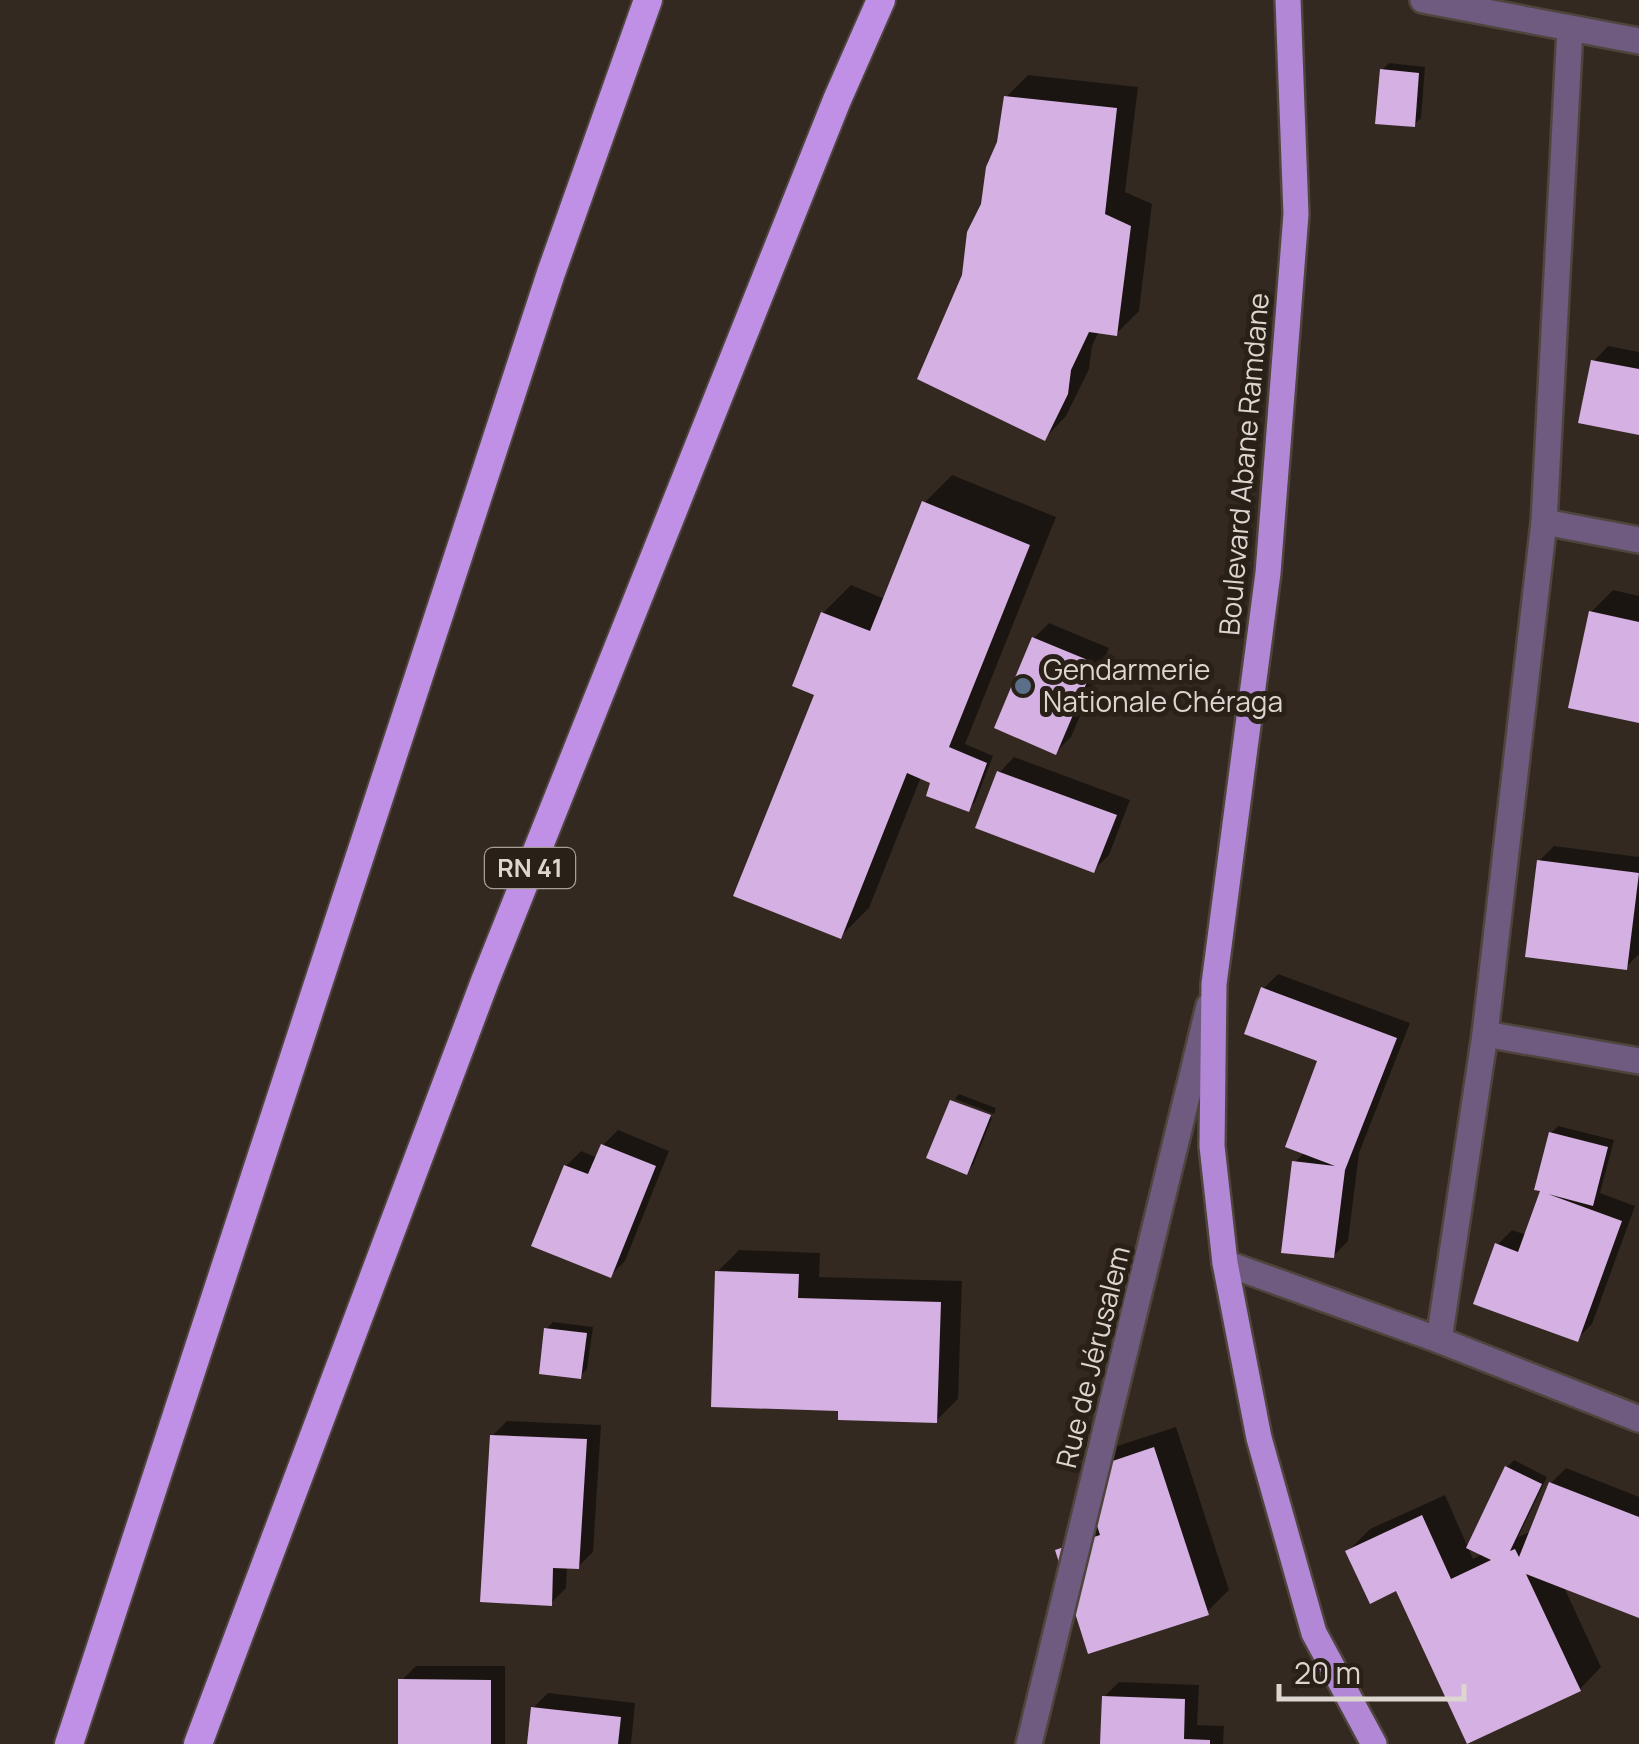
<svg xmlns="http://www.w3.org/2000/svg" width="1639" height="1744" font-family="Manrope,sans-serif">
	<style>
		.shadow { fill: #0007 }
		.building { fill: #d5b0e3 }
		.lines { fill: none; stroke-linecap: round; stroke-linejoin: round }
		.minor-casing { stroke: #4e453d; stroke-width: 30 }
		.primary-casing { stroke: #4e453d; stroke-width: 30 }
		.trunk-casing { stroke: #4e453d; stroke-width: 32 }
		.minor { stroke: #6f5a80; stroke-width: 25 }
		.primary { stroke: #b287d5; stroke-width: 25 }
		.trunk { stroke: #c090e6; stroke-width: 28 }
		.service-dot { fill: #5c6f8a; stroke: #292017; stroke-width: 4 }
		.labels { text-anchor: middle; stroke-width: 10; stroke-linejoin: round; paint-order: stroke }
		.shield { fill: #292017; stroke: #a69f98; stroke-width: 2.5 }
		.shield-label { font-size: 25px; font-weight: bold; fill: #dcd5d0 }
		.street-label { font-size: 28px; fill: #dcd5d0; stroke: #292017 }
		.poi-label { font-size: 28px; fill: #dcd5d0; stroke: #292017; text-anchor: start }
	</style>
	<rect width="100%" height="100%" fill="#332921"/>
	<g class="shadow">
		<path d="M 1389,63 L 1425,67 L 1421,118 L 1414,125 L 1382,70 Z"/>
		<path d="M 1028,75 L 1138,87 L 1125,192 L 1152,204 L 1139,311 L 1117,333 L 1099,331 L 1092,346 L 1089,369 L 1066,416 L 1045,438 L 964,276 L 1000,142 L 1006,97 Z"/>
		<path d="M 1608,346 L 1639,352 L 1639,433 L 1594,361 Z"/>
		<path d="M 952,475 L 1056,517 L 965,744 L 993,756 L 975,802 L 968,809 L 935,782 L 921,777 L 869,908 L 841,936 L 817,693 L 823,613 L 851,585 L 885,599 L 924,503 Z"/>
		<path d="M 1613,590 L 1639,596 L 1639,720 L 1591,612 Z"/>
		<path d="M 1049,623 L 1109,648 L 1071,737 L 1056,752 L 1034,638 Z"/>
		<path d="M 1014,757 L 1130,800 L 1109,855 L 1094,870 L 1000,772 Z"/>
		<path d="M 1554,846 L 1639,857 L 1639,954 L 1626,967 L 1539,861 Z"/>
		<path d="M 1278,974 L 1410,1023 L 1359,1153 L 1348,1241 L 1333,1256 L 1295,1162 L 1305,1152 L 1320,1060 L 1263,989 Z"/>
		<path d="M 959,1094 L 996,1108 L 994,1114 L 955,1099 Z"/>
		<path d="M 952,1103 L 992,1118 L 973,1165 L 966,1172 Z"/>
		<path d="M 1558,1126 L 1614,1140 L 1600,1193 L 1635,1206 L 1592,1324 L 1577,1339 L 1497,1245 L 1512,1230 L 1527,1235 L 1543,1190 L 1551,1133 Z"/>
		<path d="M 618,1130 L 669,1151 L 625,1261 L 610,1276 L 566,1166 L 581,1151 L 598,1158 L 603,1145 Z"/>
		<path d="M 739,1250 L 820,1253 L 819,1277 L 962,1281 L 958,1399 L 936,1421 L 717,1272 Z"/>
		<path d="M 553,1322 L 593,1327 L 587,1369 L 580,1376 L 546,1329 Z"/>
		<path d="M 507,1421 L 601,1425 L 593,1552 L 578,1567 L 567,1566 L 566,1588 L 551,1603 L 492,1436 Z"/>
		<path d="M 1176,1427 L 1229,1590 L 1207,1612 L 1058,1551 L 1080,1529 L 1099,1522 L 1105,1450 Z"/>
		<path d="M 1514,1460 L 1547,1477 L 1518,1537 L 1532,1531 L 1551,1483 L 1566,1468 L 1639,1497 L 1639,1615 L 1563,1585 L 1601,1667 L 1580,1689 L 1398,1588 L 1348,1551 L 1370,1529 L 1445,1495 L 1473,1559 L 1484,1553 L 1507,1467 Z"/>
		<path d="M 416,1666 L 505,1666 L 505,1744 L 400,1744 L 401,1681 Z"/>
		<path d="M 1119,1682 L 1199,1685 L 1197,1725 L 1224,1726 L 1223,1744 L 1102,1744 L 1104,1697 Z"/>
		<path d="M 548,1693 L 635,1703 L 631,1744 L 529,1744 L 533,1708 Z"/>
	</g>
	<g class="building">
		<path d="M 1380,69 L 1419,73 L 1415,127 L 1375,124 Z"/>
		<path d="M 1004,96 L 1117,108 L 1105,214 L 1131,226 L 1117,336 L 1089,332 L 1071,370 L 1068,394 L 1045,441 L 917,379 L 962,275 L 967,232 L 981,204 L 986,167 L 997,142 Z"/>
		<path d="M 1591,360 L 1639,369 L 1639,435 L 1578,423 Z"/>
		<path d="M 922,501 L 1030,545 L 949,747 L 987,763 L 969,812 L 926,796 L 930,783 L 907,773 L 841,939 L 733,896 L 814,695 L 792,686 L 821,612 L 870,631 Z"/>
		<path d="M 1589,611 L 1639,622 L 1639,723 L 1568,708 Z"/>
		<path d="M 1032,637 L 1095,663 L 1056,755 L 994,728 Z"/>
		<path d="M 997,771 L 1117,815 L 1094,873 L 975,828 Z"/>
		<path d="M 1537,860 L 1639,873 L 1627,970 L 1525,957 Z"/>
		<path d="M 1261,987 L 1397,1038 L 1345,1170 L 1334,1258 L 1281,1253 L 1292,1161 L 1335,1166 L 1285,1147 L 1317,1061 L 1244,1034 Z"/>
		<path d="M 950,1100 L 991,1115 L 967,1175 L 926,1158 Z"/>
		<path d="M 1549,1132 L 1608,1147 L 1593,1206 L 1548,1194 L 1622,1221 L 1578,1342 L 1473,1304 L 1495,1243 L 1518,1252 L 1540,1191 L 1534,1190 Z"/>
		<path d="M 601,1144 L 656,1166 L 611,1278 L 531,1246 L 564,1165 L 588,1174 Z"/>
		<path d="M 715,1271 L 799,1274 L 798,1298 L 941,1302 L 937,1423 L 838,1420 L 838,1411 L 711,1407 Z"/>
		<path d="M 544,1328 L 587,1333 L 581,1379 L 539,1374 Z"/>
		<path d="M 490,1435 L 587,1439 L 579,1569 L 553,1568 L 552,1606 L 480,1602 Z"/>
		<path d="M 1154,1447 L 1209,1615 L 1088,1654 L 1055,1550 L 1100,1535 L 1080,1472 Z"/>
		<path d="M 1505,1466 L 1542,1484 L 1510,1551 L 1515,1549 L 1519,1557 L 1549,1482 L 1639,1517 L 1639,1618 L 1526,1574 L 1581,1691 L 1467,1744 L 1396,1591 L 1370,1604 L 1345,1551 L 1422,1515 L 1451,1579 L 1491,1560 L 1466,1548 Z"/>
		<path d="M 398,1679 L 491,1680 L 491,1744 L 398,1744 Z"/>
		<path d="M 1102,1696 L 1185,1699 L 1184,1739 L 1210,1740 L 1210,1744 L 1100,1744 Z"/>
		<path d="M 531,1707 L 621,1717 L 618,1744 L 527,1744 Z"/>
	</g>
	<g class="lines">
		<g class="minor-casing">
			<g id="minor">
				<path d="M 1423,0 L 1639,41"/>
				<path d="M 1544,522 L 1639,540"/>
				<path d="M 1485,1034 L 1639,1061"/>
				<path d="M 1225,1263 L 1439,1340 L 1639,1419"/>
				<path d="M 1439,1340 L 1485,1034 L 1544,522 L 1570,29"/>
				<path d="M 1029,1744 L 1209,1006"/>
			</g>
		</g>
		<g class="primary-casing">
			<path id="primary" d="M 1288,0 L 1296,214 L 1268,573 L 1214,984 L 1212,1146 L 1225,1263 L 1259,1438 L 1314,1633 L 1374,1744"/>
		</g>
		<g class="trunk-casing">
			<g id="trunk">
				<path d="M 69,1744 L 551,273 L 648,0"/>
				<path d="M 198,1744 L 485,981 L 837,100 L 881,0"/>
			</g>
		</g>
		<use href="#minor" class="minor"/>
		<use href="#primary" class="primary"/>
		<use href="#trunk" class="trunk"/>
	</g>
	<circle class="service-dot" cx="1023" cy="686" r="10"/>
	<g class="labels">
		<rect class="shield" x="485" y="848" width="90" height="40" rx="8"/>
		<g class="shield-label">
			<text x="530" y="877">RN 41</text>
		</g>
		<g class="street-label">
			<text transform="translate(1244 464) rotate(-85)" y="10">Boulevard Abane Ramdane</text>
			<text transform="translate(1093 1357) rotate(-76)" y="10">Rue de Jérusalem</text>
		</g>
		<g class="poi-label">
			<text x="1043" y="680">Gendarmerie<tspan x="1043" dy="32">Nationale Chéraga</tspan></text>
		</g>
	</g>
	<path d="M1279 1684v15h185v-15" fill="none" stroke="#dcd5d0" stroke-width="5"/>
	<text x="1294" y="1684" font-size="30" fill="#dcd5d0" stroke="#292017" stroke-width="8" paint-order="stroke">20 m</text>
</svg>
